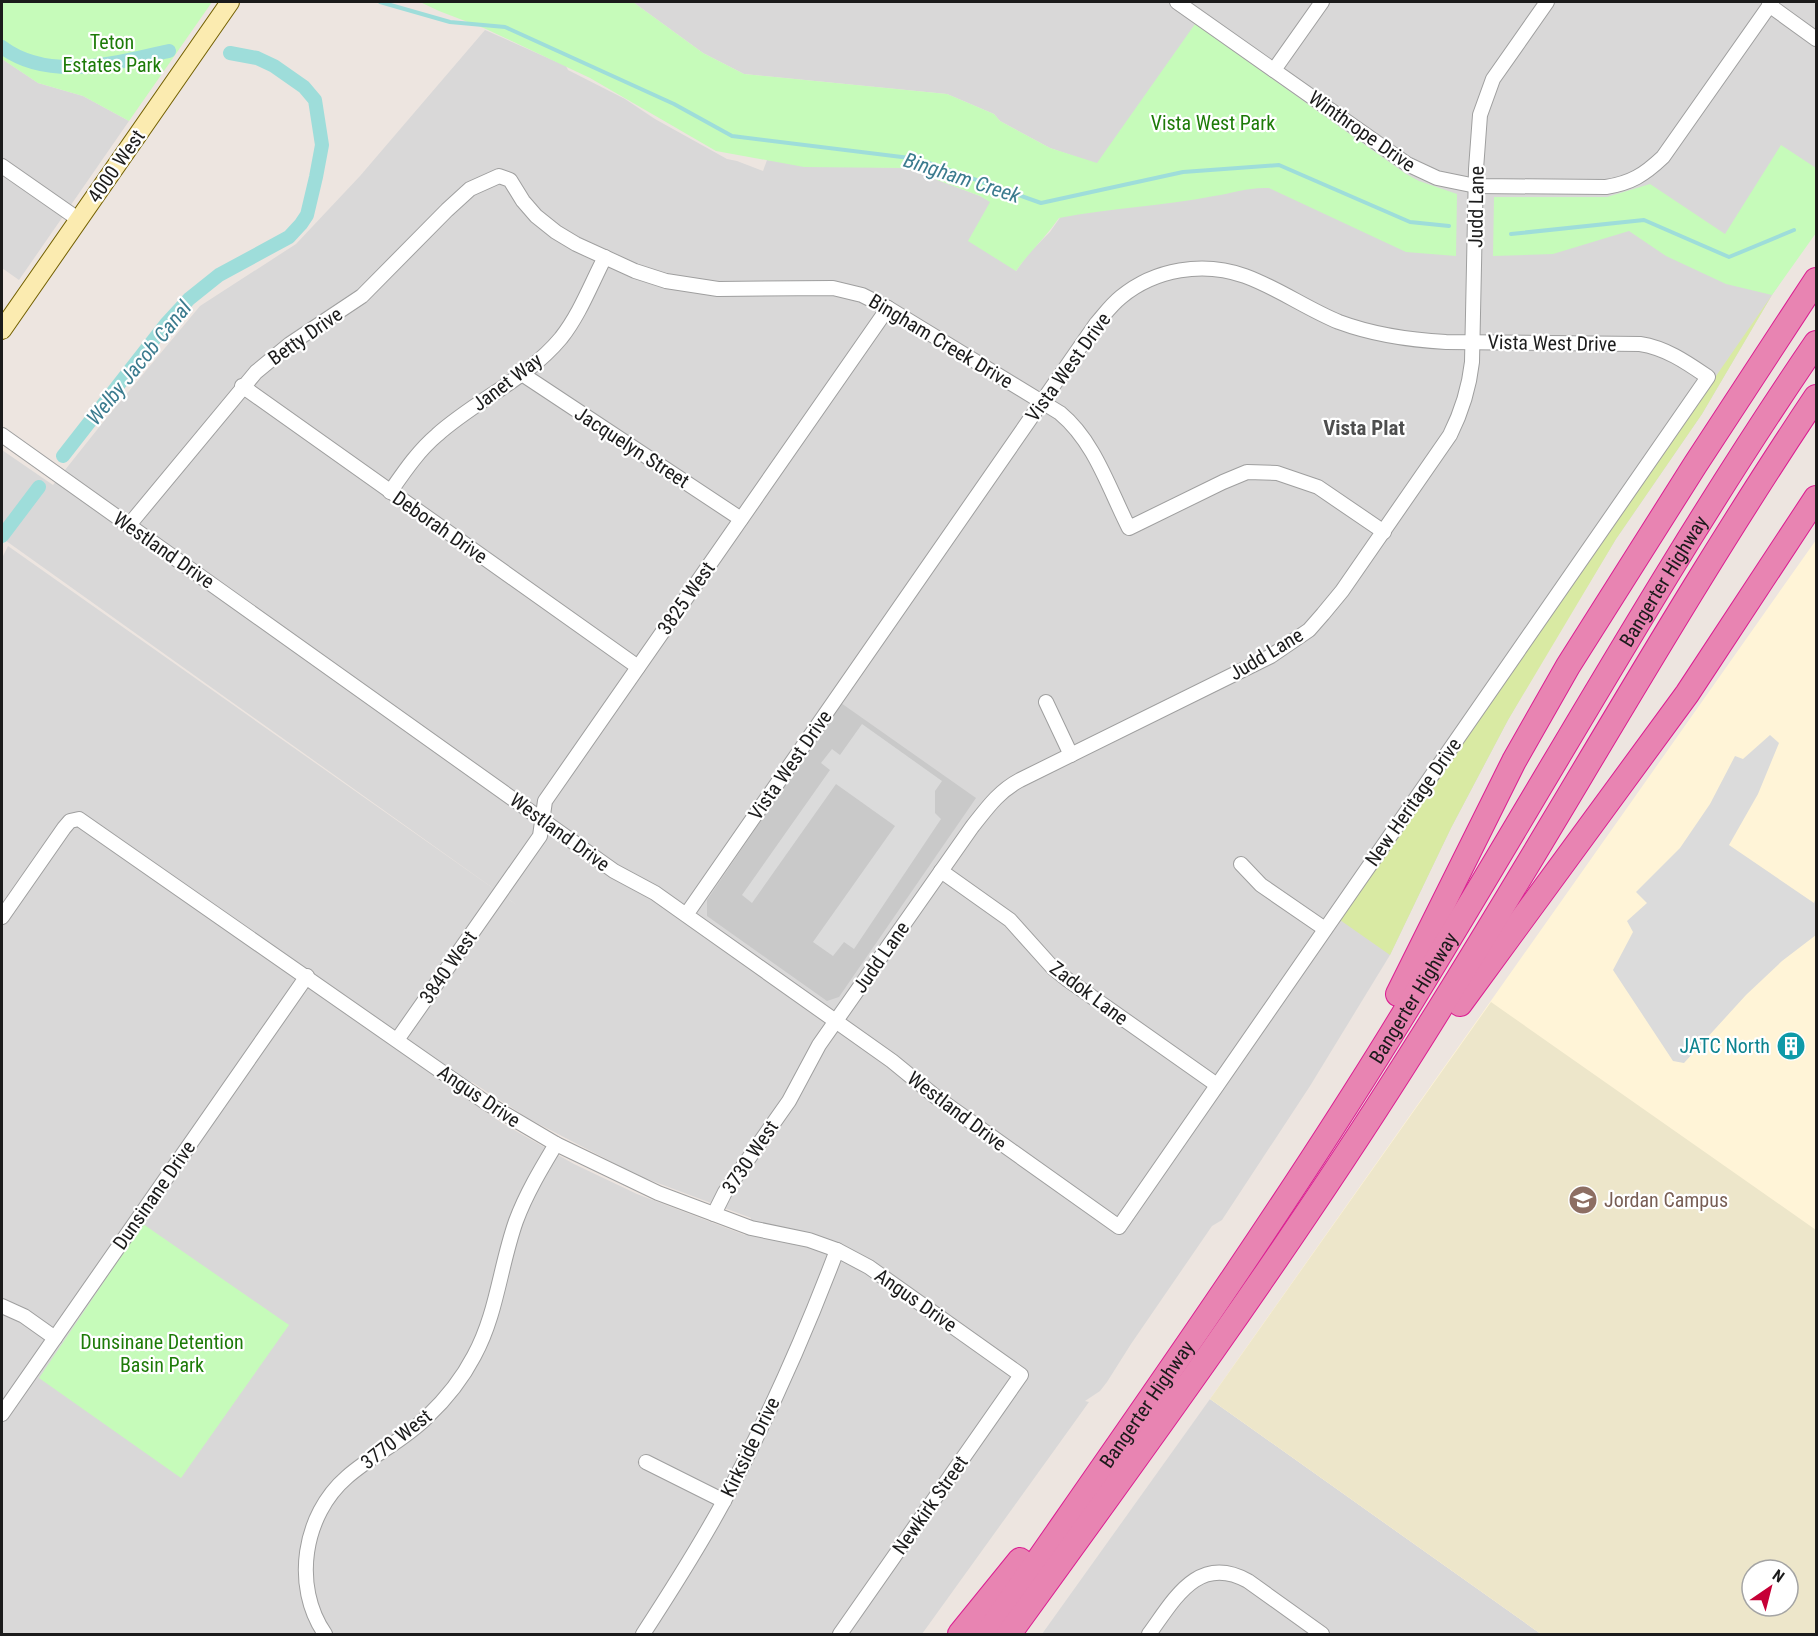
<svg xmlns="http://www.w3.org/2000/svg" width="1818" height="1636" font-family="'Roboto Condensed',sans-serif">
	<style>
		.residential { fill: #d9d8d8; fill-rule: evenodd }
		.education { fill: #fff4d7; fill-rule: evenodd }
		.religious { fill: #c9c9c9 }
		.farmland { fill: #ede6ca; fill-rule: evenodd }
		.grass { fill: #d9eaa3 }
		.park { fill: #c6fbba }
		.parking { fill: #dbdbdb }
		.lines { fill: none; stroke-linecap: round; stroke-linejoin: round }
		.stream { stroke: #9eddda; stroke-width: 4 }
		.canal { stroke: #9eddda; stroke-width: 14 }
		.street-casing { stroke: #9f9f9f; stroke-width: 16 }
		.secondary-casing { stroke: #736001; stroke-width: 20 }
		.highway-casing { stroke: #db1e92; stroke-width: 26 }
		.street { stroke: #fff; stroke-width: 14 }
		.secondary { stroke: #fbebb0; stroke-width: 18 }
		.highway { stroke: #e884b2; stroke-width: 24 }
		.labels { text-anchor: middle; stroke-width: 4.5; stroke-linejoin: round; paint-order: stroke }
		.park-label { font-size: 20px; fill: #1d7b08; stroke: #fff }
		.street-label { font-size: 20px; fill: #1b1b1b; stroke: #fff }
		.culture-label { font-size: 20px; fill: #0d838f; stroke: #fff; text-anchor: end }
		.education-label { font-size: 20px; fill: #785e54; stroke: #fff; text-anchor: start }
		.water-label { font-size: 21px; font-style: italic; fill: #3b7b8e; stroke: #fff }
		.neighbourhood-label { font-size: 21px; font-weight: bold; fill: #4e4e4e; stroke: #fff }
	</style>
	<rect width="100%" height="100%" fill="#ede5e0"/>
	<g class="residential">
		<path d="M 633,2 L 1816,2 L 1816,229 L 1772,295 L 1702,414 L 1616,539 L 1554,641 L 1508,720 L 1451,828 L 1390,955 L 1310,1086 L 1222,1220 L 1212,1226 L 1131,1344 L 1107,1382 L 1100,1391 L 1085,1401 L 1089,1402 L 922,1634 L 2,1634 L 2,558 L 8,546 L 518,906 L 2,538 L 2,450 L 53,485 L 104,421 L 200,306 L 296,244 L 360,176 L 485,30 L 566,66 L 568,70 L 625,99 L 655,119 L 727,159 L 737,161 L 763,171 L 767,160 L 804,165 L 905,168 L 980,196 L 990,201 L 1016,271 L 1029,253 L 1050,232 L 1097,164 L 1050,148 L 1000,121 L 994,114 L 947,94 L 744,74 L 703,53 ZM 472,1082 L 529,1119 L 639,1176 L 751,1218 L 745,1235 L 637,1194 L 574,1164 L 502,1123 L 454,1090 Z"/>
		<path d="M 2,59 L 38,83 L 83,96 L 129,121 L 19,280 L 2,268 Z"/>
		<path d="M 1210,1399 L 1541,1634 L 1042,1634 Z"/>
	</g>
	<path class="education" d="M 1816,540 L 1816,1634 L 1541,1634 L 1210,1399 ZM 1752,1570 L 1788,1570 L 1788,1606 L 1752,1606 Z"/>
	<path class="religious" d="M 841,703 L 976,798 L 839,997 L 827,1001 L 707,916 L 707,900 Z"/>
	<path class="farmland" d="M 1491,1002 L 1816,1230 L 1816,1634 L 1541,1634 L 1210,1399 ZM 1752,1570 L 1788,1570 L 1788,1606 L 1752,1606 Z"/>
	<path class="grass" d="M 1772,295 L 1702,414 L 1616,539 L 1508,720 L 1451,828 L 1390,955 L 1340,920 Z"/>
	<g class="park">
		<path d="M 2,2 L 212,2 L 129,121 L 83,96 L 38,83 L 2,59 Z"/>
		<path d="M 420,2 L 633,2 L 703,53 L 744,74 L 947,94 L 994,114 L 1000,121 L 1050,148 L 1097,163 L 1195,24 L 1406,174 L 1419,181 L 1457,194 L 1456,256 L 1406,252 L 1269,188 C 1249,187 1233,193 1214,196 C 1163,206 1111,208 1059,218 C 1046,237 1029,252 1016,271 L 968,241 L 990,202 L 980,196 L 905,168 L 804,167 L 716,151 L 590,78 L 486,29 L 439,11 Z"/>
		<path d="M 1781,145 L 1816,168 L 1816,233 L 1772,295 L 1726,284 L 1666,256 L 1629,231 L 1553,254 L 1493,256 L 1494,197 L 1607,197 L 1650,184 L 1725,234 Z"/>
		<path d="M 143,1224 L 289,1325 L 181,1478 L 39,1378 Z"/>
	</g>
	<g class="parking">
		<path d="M 862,724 L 942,781 L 935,791 L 935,813 L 941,819 L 854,949 L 844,942 L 833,956 L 813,942 L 895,826 L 836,784 L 752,903 L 742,895 L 830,770 L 821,763 L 832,749 L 840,755 Z"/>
		<path d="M 1770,735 L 1779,743 L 1758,794 L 1729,845 L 1814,903 L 1816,897 L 1816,935 L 1782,961 L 1746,995 L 1684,1063 L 1673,1061 L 1613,970 L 1633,932 L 1627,921 L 1647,903 L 1636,892 L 1680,848 L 1710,804 L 1735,756 L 1743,759 Z"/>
	</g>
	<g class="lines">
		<g class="stream">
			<path d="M 380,2 L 450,22 L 505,27 L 674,104 L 732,136 L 918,159 L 1041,203 L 1183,172 L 1279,165 L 1410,222 L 1449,226"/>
			<path d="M 1511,234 L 1644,220 L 1729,257 L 1794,230"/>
		</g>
		<g class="canal">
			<path d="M 2,47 C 49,82 116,63 169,51"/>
			<path d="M 63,456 L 166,324 L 189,299 L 219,275 L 289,237 L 301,224 L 307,215 L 316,177 L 322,145 L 315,100 L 304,87 L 274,66 L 257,58 L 230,53"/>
			<path d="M 2,536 L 39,487"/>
		</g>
		<g class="street-casing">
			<g id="street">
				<path d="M 1177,2 L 1407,164 L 1437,178 L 1476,186 L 1606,187 C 1631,183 1644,175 1663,157 L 1772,2"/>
				<path d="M 1769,5 L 1816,39"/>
				<path d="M 1274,70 L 1322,2"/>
				<path d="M 2,166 L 78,219"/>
				<path d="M 522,374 L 741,519"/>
				<path d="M 242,386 L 638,667"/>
				<path d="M 2,435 L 614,871 L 655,893 L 686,915 L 892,1061 L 936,1097 L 1119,1227 L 1708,377 C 1686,362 1666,348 1640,344 L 1446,342 C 1409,340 1374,335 1339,322 C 1307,309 1278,288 1245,276 C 1203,261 1155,269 1121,297 C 1111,305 1104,315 1096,324 L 686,915"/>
				<path d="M 390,492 C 404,472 418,451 437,435 C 476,400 527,379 561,338 C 580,314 591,284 605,257"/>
				<path d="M 129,525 L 256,372 L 290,344 L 362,296 L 447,210 L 470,189 L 499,176 L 510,180 L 523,201 L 536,216 L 556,232 L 576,244 L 635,271 L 666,281 L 718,289 L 833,288 L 862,295 L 888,308 L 1060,413 C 1095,442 1109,489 1129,528 L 1223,482 L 1247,472 L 1277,473 L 1318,487 L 1384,532"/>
				<path d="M 1046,702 L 1071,755"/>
				<path d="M 1241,864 L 1261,885 L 1325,929"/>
				<path d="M 941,871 L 1010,920 L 1053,968 L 1068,980 L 1217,1085"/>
				<path d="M 2,917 L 64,828 L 70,821 L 79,819 L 485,1102 L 556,1144 L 658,1193 L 751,1228 L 809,1240 L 837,1250 L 869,1267 L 1021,1375 L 840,1634"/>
				<path d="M 397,1040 L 540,836 L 545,801 L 888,308"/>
				<path d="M 714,1214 L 725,1192 L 789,1101 L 819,1045 L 972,827 C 987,808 999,791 1020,780 L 1271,656 L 1309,630 L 1323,614 L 1342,591 L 1450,435 C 1462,411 1469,389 1472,362 L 1476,169 L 1480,115 L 1493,79 L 1547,2"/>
				<path d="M 2,1306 L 24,1316 L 55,1338"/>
				<path d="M 2,1414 L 307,976"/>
				<path d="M 646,1462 L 724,1501"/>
				<path d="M 325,1634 C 292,1586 303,1515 347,1477 C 372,1455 403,1441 427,1417 C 446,1399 462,1379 474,1356 C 497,1314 500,1266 516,1221 C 526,1194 541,1169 556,1144"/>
				<path d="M 643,1634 C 671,1591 699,1547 724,1501 C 767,1420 805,1335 837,1250"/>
				<path d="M 1149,1634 C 1174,1600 1198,1553 1248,1581 L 1322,1634"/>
			</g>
		</g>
		<g class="secondary-casing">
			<path id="secondary" d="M 2,330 L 230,2"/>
		</g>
		<g class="highway-casing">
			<g id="highway">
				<path d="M 1398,994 L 1514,761 L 1568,666 L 1695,465 L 1816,280"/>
				<path d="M 1460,1004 L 1687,694 L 1816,498"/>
				<path d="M 960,1634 L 1020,1560"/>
				<path id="s1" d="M 987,1634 C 1124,1436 1265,1239 1392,1033 C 1534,803 1664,566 1816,343"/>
				<path d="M 1009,1634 C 1144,1448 1280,1261 1403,1067 C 1544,846 1670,615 1816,397"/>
			</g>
		</g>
		<use href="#street" class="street"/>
		<use href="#secondary" class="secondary"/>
		<use href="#highway" class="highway"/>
	</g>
	<defs>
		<g id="building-disc" transform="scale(1.5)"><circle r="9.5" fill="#0f9aa8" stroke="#fff"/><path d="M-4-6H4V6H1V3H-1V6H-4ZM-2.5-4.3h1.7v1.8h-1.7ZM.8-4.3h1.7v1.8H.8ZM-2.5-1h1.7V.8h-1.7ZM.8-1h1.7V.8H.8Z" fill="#fff"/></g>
		<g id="university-disc" transform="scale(1.5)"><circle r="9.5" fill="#8d6e63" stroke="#fff"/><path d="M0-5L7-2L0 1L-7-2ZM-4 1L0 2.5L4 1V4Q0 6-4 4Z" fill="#fff"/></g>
	</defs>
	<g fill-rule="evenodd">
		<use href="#building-disc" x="1791" y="1046"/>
		<use href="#university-disc" x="1583" y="1200"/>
	</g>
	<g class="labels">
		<g class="park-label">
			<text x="112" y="49">Teton<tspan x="112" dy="23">Estates Park</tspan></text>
			<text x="1213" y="130">Vista West Park</text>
			<text x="162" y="1349">Dunsinane Detention<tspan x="162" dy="23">Basin Park</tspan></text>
		</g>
		<g class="street-label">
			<text transform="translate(1362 131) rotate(35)" y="7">Winthrope Drive</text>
			<text transform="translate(116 166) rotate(-55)" y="7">4000 West</text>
			<text transform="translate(1476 207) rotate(-89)" y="7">Judd Lane</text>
			<text transform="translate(305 336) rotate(-35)" y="7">Betty Drive</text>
			<text transform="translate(941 341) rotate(31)" y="7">Bingham Creek Drive</text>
			<text transform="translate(1552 343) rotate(1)" y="7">Vista West Drive</text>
			<text transform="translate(1068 367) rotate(-54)" y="7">Vista West Drive</text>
			<text transform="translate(507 382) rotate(-37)" y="7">Janet Way</text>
			<text transform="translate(632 447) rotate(33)" y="7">Jacquelyn Street</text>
			<text transform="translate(440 527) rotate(35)" y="7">Deborah Drive</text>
			<text transform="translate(164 550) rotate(35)" y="7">Westland Drive</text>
			<text dy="7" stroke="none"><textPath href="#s1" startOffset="1252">Bangerter Highway</textPath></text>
			<text transform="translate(686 598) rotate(-55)" y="7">3825 West</text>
			<text transform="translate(1266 654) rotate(-31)" y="7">Judd Lane</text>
			<text transform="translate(790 765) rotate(-55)" y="7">Vista West Drive</text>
			<text transform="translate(1413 802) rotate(-55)" y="7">New Heritage Drive</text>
			<text transform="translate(560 832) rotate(36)" y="7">Westland Drive</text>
			<text transform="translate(881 957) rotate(-55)" y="7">Judd Lane</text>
			<text transform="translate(448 967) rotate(-55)" y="7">3840 West</text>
			<text transform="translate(1089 993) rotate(37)" y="7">Zadok Lane</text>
			<text dy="7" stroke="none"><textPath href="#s1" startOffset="766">Bangerter Highway</textPath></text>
			<text transform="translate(479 1096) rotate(34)" y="7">Angus Drive</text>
			<text transform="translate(957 1111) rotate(37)" y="7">Westland Drive</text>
			<text transform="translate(750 1157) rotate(-56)" y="7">3730 West</text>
			<text transform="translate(154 1195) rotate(-55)" y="7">Dunsinane Drive</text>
			<text transform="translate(916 1300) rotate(35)" y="7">Angus Drive</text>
			<text dy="7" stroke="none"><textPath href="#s1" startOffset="280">Bangerter Highway</textPath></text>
			<text transform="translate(396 1439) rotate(-38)" y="7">3770 West</text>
			<text transform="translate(750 1447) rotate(-64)" y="7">Kirkside Drive</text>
			<text transform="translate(930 1505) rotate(-55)" y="7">Newkirk Street</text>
		</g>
		<g class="culture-label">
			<text x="1770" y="1053">JATC North</text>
		</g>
		<g class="education-label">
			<text x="1604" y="1207">Jordan Campus</text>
		</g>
		<g class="water-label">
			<text transform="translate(962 178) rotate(18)" y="7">Bingham Creek</text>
			<text transform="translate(139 363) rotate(-51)" y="7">Welby Jacob Canal</text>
		</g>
		<g class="neighbourhood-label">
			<text x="1364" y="435">Vista Plat</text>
		</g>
	</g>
	<rect width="1818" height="1636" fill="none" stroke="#1b1b1b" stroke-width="6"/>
	<g transform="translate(1770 1588) rotate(35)"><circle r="28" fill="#ffffff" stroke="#a4a4a4" stroke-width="1.5"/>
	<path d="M0-4.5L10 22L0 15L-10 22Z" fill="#c60036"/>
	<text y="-9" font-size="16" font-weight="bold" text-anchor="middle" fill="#1b1b1b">N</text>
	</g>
</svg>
